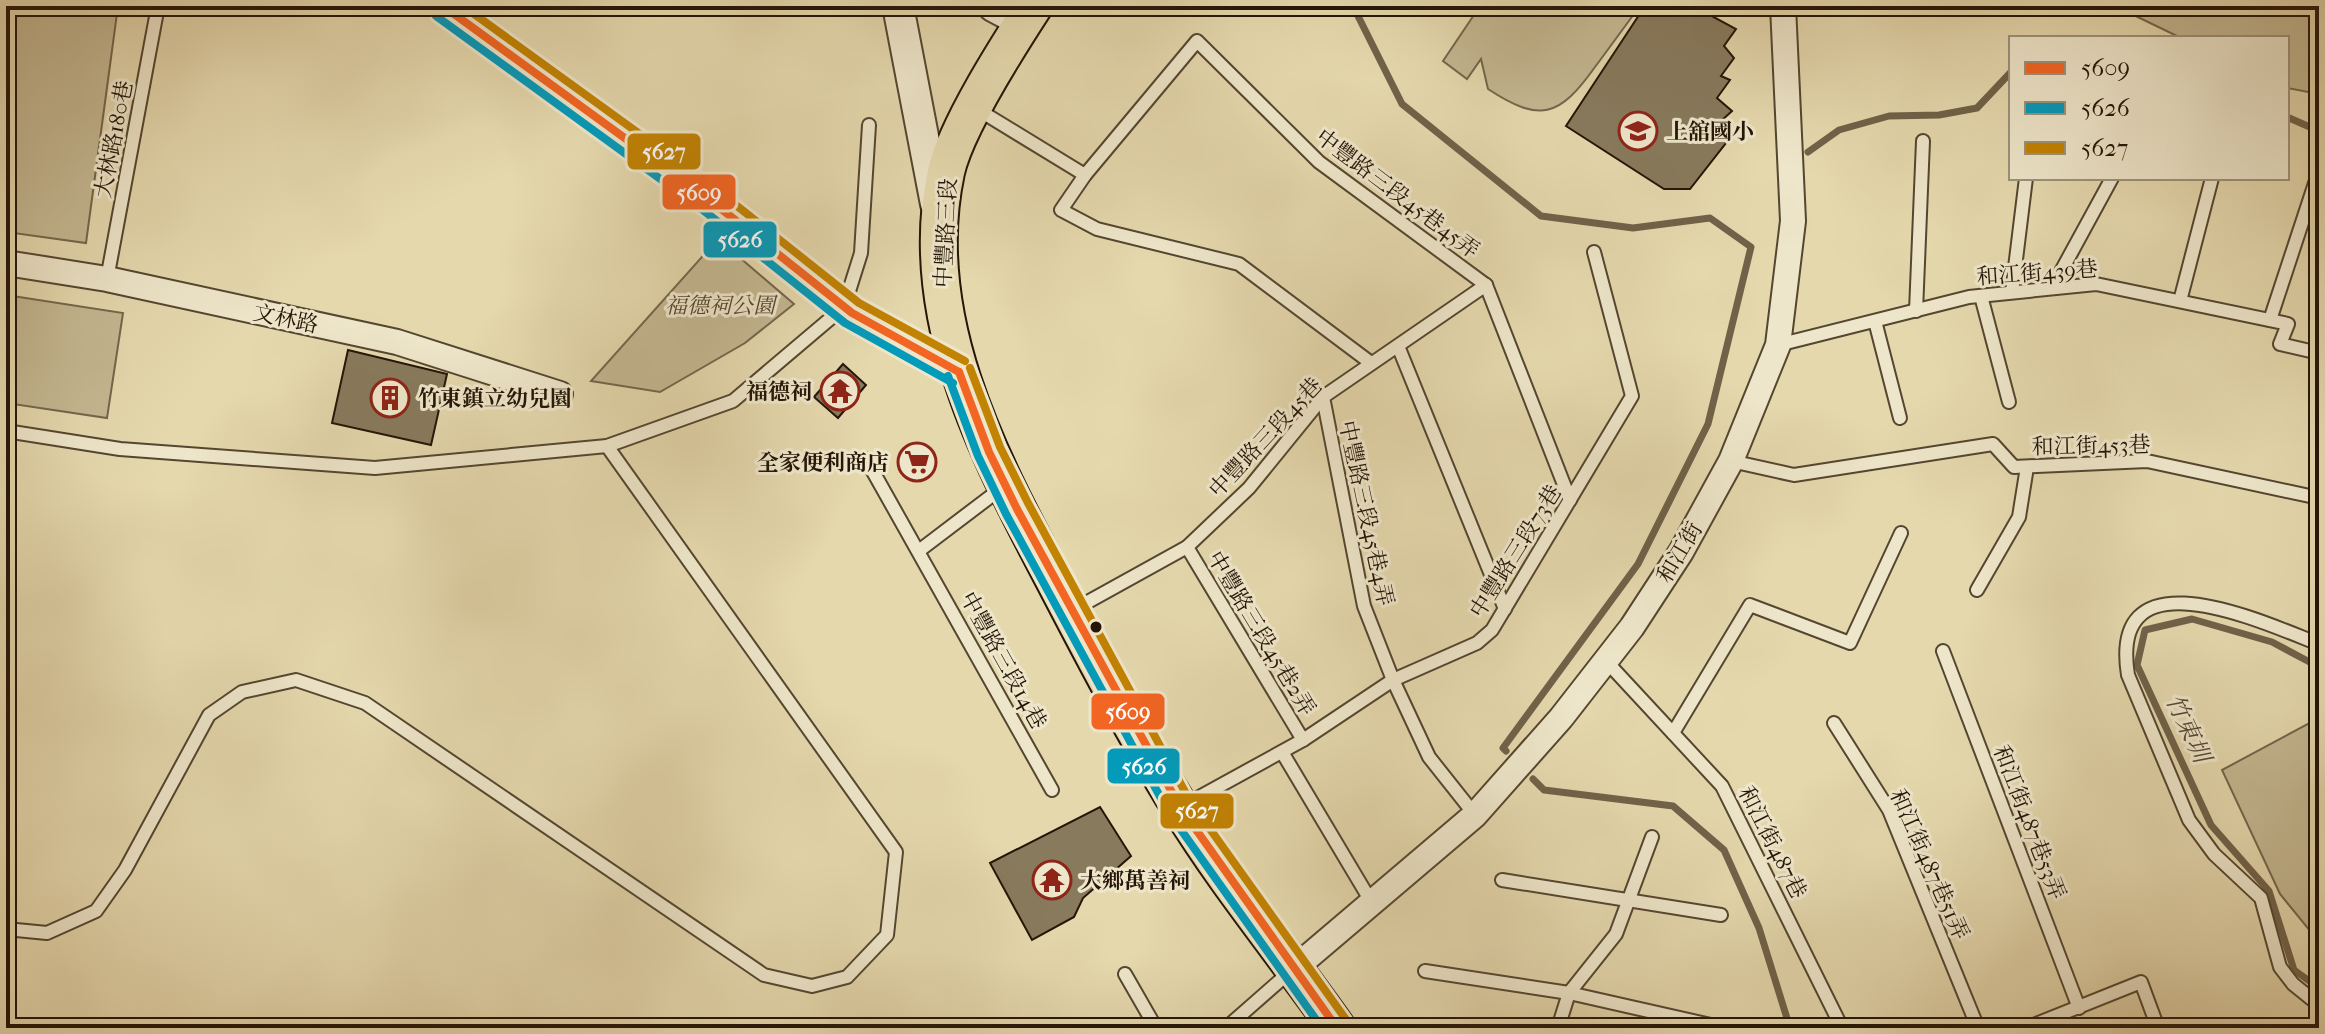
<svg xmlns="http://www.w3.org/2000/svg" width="2325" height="1034" font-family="'IM FELL French Canon','Noto Serif TC',serif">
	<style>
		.green { fill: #c4b791; stroke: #74664c; stroke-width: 2 }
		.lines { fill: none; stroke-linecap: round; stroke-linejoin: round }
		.stream { stroke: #706249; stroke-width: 7 }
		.building { fill: #887a5d; stroke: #241507; stroke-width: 2 }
		.service-casing { stroke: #544630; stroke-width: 16 }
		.minor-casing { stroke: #544630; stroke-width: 28 }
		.tertiary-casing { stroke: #544630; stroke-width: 34 }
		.primary-casing { stroke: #241507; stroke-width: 40 }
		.service { stroke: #eee6ca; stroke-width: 12 }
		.minor { stroke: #eee6ca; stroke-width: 24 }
		.tertiary { stroke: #eee6ca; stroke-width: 30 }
		.primary { stroke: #e5d8ad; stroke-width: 36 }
		.bus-1-casing { stroke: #eee6ca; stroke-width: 14 }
		.bus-2-casing { stroke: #eee6ca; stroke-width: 14 }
		.bus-3-casing { stroke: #eee6ca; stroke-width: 14 }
		.bus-1 { stroke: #f26522; stroke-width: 8 }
		.bus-2 { stroke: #049aba; stroke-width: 8 }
		.bus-3 { stroke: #c28202; stroke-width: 8 }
		.bus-dot { fill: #241507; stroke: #eee6ca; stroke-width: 3 }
		.labels { text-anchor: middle; stroke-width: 6; stroke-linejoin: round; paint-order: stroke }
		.poi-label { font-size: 22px; font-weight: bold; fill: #241507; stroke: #eee6ca; text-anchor: start }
		.street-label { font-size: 22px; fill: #241507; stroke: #eee6ca }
		.park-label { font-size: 22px; font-style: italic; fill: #544630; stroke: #eee6ca }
		.water-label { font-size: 24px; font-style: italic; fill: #574933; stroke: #eee6ca }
		.line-badge { stroke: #eee6ca; stroke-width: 3 }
		.badge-label { font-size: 22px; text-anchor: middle; font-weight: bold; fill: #fff }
	</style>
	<rect width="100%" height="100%" fill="#e5d8ad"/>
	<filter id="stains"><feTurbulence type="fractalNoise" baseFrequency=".0025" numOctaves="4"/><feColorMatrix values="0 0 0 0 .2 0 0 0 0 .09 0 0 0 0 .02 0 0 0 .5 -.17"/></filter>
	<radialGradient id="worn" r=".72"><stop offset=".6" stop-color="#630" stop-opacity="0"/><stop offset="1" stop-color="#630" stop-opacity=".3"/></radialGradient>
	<g class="green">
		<path d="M 6,6 L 118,6 L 86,243 L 6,232 Z"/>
		<path d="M 1480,6 L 1640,6 C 1625,26 1610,47 1595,67 C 1560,116 1541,124 1488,89 L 1481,59 L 1467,79 L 1443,61 Z"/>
		<path d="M 2115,6 L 2319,6 L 2319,94 L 2287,88 L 2287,38 L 2181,38 Z"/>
		<path d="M 718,239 L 794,304 L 745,343 L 660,392 L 591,381 Z"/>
		<path d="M 6,295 L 123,313 L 107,418 L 6,403 Z"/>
		<path d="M 2319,718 L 2319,942 L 2280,894 L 2222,770 Z"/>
	</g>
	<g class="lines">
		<g class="stream">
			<path d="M 1353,6 L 1402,104 L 1541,216 L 1633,228 L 1710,218 L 1751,247 L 1708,424 L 1638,564 L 1503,748 L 1506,751"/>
			<path d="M 2287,117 L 2319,131"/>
			<path d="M 1808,152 L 1839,130 L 1889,116 L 1939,115 L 1977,108 L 2011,72"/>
			<path d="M 2319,667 L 2272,642 L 2192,619 L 2145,630 L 2137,665 L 2211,825 L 2269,891 L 2294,970 L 2319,988"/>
			<path d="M 1533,779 L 1544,790 L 1673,806 L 1724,850 L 1759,928 L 1790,1028"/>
		</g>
	</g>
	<g class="building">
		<path d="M 1645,6 L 1712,6 L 1708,14 L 1736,29 L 1724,46 L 1734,58 L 1721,76 L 1730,80 L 1717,98 L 1732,111 L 1721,121 L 1733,134 L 1690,189 L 1664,189 L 1566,126 Z"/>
		<path d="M 348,350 L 447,374 L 431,445 L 332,423 Z"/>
		<path d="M 843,364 L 866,385 L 838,418 L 814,397 Z"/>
		<path d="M 1100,807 L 1131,856 L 1083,898 L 1074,917 L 1032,940 L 990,863 Z"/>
	</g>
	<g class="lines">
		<g class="service-casing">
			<g id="service">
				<path d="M 977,109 L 1085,175 L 1197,41 L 1319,162 L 1486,285"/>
				<path d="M 1085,175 L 1061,210 L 1097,229 L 1239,264 L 1371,363"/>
				<path d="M 107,279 L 158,6"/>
				<path d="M 1486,285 L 1570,500"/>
				<path d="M 2052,288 L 2112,178"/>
				<path d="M 2012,292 L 2026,178"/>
				<path d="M 1981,296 L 2009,402"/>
				<path d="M 2180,301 L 2212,178"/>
				<path d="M 1916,311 L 1923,141"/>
				<path d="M 2270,320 L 2319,171"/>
				<path d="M 1875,321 L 1900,418"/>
				<path d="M 1778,345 L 1969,297 L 2096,284 L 2288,324 L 2280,344 L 2319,353"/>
				<path d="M 1398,346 L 1505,609"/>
				<path d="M 1323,397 L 1364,606 L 1393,680 L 1429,757 L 1475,815"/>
				<path d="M 6,431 L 120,449 L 375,468 L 607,446 L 733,401 L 844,307 L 861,253 L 869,125"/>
				<path d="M 866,459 L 1052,790"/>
				<path d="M 1731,461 L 1794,475 L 1993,444 L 2014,467 L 2147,461 L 2319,498"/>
				<path d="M 1187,547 L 1303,740"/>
				<path d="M 920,550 L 1003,487"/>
				<path d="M 1977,590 L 2019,517 L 2027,467"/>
				<path d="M 1075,609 L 1187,547 L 1249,488 L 1323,397 L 1486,285"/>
				<path d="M 2319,644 C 2262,622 2108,550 2128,675 L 2189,820 L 2214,854 L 2261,898 L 2280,967 L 2293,984 L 2319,1005"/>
				<path d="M 1943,651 L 2079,1008"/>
				<path d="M 1606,661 L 1722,786 L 1842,1028"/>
				<path d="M 1834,723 L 1889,810 L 1978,1028"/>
				<path d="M 1673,733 L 1750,605 L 1850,643 L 1901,533"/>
				<path d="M 1282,752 L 1372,903"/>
				<path d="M 1183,806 L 1303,740 L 1393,680 L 1477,643 L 1492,630 L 1632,396 L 1594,252"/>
				<path d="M 1502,880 L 1721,915"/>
				<path d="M 6,929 L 47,933 L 96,911 L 125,870 L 209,715 L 242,692 L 296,680 L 365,703 L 764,975 L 812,986 L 847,977 L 887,935 L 896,852 L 607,446"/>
				<path d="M 1425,971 L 1569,993 L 1724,1028"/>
				<path d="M 1125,974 L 1156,1028"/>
				<path d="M 1226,1028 L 1292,970"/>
				<path d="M 1558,1028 L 1569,993 L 1616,934 L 1652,837"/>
				<path d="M 2026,1028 L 2141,982 L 2158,1028"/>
			</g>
		</g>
		<g class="minor-casing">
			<g id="minor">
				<path d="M 443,6 L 710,200 L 852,313 L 959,372"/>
				<path d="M 6,263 L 107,279 L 397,342 L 560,394"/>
				<path d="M 1295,968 L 1475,815 L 1561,718 L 1632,627 L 1681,552 L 1731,461 L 1778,345 L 1793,221 L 1783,6"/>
			</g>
		</g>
		<g class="tertiary-casing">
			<g id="tertiary">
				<path d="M 898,6 L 936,204"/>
				<path d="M 993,6 L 1023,22"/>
			</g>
		</g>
		<g class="primary-casing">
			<path id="primary" d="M 1034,6 C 1008,46 956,127 946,172 C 915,317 988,454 1053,578 C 1093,655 1134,733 1179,806 C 1226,883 1285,954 1337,1028"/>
		</g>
		<use href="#service" class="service"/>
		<use href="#minor" class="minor"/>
		<use href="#tertiary" class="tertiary"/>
		<use href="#primary" class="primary"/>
		<g class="bus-1-casing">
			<g id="bus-1">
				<path d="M 443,6 L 710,200 L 852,313 L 959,372"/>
				<path d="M 959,372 L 989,452 L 1017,509 L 1180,807 L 1337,1028"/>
			</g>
		</g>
		<g class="bus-2-casing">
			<g id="bus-2">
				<path d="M 436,16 L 703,210 L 845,323 L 953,383"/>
				<path d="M 948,376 L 978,456 L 1006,514 L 1169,813 L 1322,1028"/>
			</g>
		</g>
		<g class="bus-3-casing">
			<g id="bus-3">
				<path d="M 463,6 L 717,190 L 859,303 L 965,361"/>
				<path d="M 970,368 L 1000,447 L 1028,503 L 1190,801 L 1347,1021"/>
			</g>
		</g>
		<use href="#bus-1" class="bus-1"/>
		<use href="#bus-2" class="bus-2"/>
		<use href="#bus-3" class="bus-3"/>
	</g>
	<defs>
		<g id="school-ring" transform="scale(2)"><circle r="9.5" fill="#eee6ca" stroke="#8f2418" stroke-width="1.5"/><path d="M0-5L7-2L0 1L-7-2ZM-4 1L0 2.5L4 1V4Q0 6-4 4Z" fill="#8f2418"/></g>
		<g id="temple-ring" transform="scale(2)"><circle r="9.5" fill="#eee6ca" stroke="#8f2418" stroke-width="1.5"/><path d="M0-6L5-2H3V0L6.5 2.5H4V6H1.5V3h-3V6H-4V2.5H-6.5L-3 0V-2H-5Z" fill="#8f2418"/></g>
		<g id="building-ring" transform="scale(2)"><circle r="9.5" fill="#eee6ca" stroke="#8f2418" stroke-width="1.5"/><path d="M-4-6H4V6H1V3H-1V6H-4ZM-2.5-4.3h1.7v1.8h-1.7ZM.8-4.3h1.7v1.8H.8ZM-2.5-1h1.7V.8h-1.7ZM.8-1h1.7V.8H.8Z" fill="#8f2418"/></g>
		<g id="supermarket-ring" transform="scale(2)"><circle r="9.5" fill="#eee6ca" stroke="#8f2418" stroke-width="1.5"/><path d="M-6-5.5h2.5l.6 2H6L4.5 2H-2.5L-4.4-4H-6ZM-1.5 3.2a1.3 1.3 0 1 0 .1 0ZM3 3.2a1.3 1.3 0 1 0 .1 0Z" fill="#8f2418"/></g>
	</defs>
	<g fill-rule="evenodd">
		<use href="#school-ring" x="1638" y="131"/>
		<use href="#temple-ring" x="840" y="391"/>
		<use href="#building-ring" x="390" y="398"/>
		<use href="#supermarket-ring" x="917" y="462"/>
		<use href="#temple-ring" x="1052" y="880"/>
	</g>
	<circle class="bus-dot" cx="1096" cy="627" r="7"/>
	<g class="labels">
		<g class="poi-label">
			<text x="1666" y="139">上舘國小</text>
			<text x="812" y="399" text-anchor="end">福德祠</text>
			<text x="418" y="406">竹東鎮立幼兒園</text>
			<text x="889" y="470" text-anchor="end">全家便利商店</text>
			<text x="1080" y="888">大鄉萬善祠</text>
		</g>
		<g class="street-label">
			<text transform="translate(113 139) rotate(-79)" y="8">大林路180巷</text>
			<text transform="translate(1398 193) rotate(37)" y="8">中豐路三段45巷45弄</text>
			<text transform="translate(945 233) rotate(-87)" y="8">中豐路三段</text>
			<text transform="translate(2037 272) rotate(-4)" y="8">和江街439巷</text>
			<text transform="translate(286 318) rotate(12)" y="8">文林路</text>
			<text transform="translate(1265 437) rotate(-47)" y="8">中豐路三段45巷</text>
			<text transform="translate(2091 445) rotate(-1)" y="8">和江街453巷</text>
			<text transform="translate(1367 513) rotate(78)" y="8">中豐路三段45巷4弄</text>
			<text transform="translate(1515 551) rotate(-58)" y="8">中豐路三段73巷</text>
			<text transform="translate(1679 552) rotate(-59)" y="8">和江街</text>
			<text transform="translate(1262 633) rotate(59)" y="8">中豐路三段45巷2弄</text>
			<text transform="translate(1004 660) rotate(61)" y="8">中豐路三段14巷</text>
			<text transform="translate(2030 822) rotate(69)" y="8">和江街487巷53弄</text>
			<text transform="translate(1773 842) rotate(63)" y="8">和江街487巷</text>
			<text transform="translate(1930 864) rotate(66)" y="8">和江街487巷51弄</text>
		</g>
		<g class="park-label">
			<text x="720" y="313">福德祠公園</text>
		</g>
		<g class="water-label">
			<text transform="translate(2188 728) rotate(65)" y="8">竹東圳</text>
		</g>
	</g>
	<g class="line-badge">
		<rect x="626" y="132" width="76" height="39" rx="8" fill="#c28202"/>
		<rect x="661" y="173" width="76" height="38" rx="8" fill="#f26522"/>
		<rect x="702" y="220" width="76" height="39" rx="8" fill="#049aba"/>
		<rect x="1090" y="692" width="76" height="39" rx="8" fill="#f26522"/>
		<rect x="1106" y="747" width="75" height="38" rx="8" fill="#049aba"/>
		<rect x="1159" y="792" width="76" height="38" rx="8" fill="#c28202"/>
	</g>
	<g class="badge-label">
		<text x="664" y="159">5627</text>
		<text x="699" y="200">5609</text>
		<text x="740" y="247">5626</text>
		<text x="1128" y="719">5609</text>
		<text x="1144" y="774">5626</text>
		<text x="1197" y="818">5627</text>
	</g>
	<rect width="2325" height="1034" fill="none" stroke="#e5d8ad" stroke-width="32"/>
	<rect x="8" y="8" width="2309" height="1018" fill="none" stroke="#241507" stroke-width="4"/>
	<rect x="16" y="16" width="2293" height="1002" fill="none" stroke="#241507" stroke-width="2"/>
	<rect x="2009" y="36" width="280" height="144" fill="#eee6ca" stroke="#9d927c" stroke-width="2"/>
	<rect x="2025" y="62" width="40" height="12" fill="#f26522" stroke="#9d927c" stroke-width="2"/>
	<text x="2081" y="76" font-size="24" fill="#241507">5609</text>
	<rect x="2025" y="102" width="40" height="12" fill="#049aba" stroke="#9d927c" stroke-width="2"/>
	<text x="2081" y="116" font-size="24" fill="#241507">5626</text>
	<rect x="2025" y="142" width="40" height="12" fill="#c28202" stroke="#9d927c" stroke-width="2"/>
	<text x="2081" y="156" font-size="24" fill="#241507">5627</text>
	<rect width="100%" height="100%" filter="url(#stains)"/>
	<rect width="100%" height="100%" fill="url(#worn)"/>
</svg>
